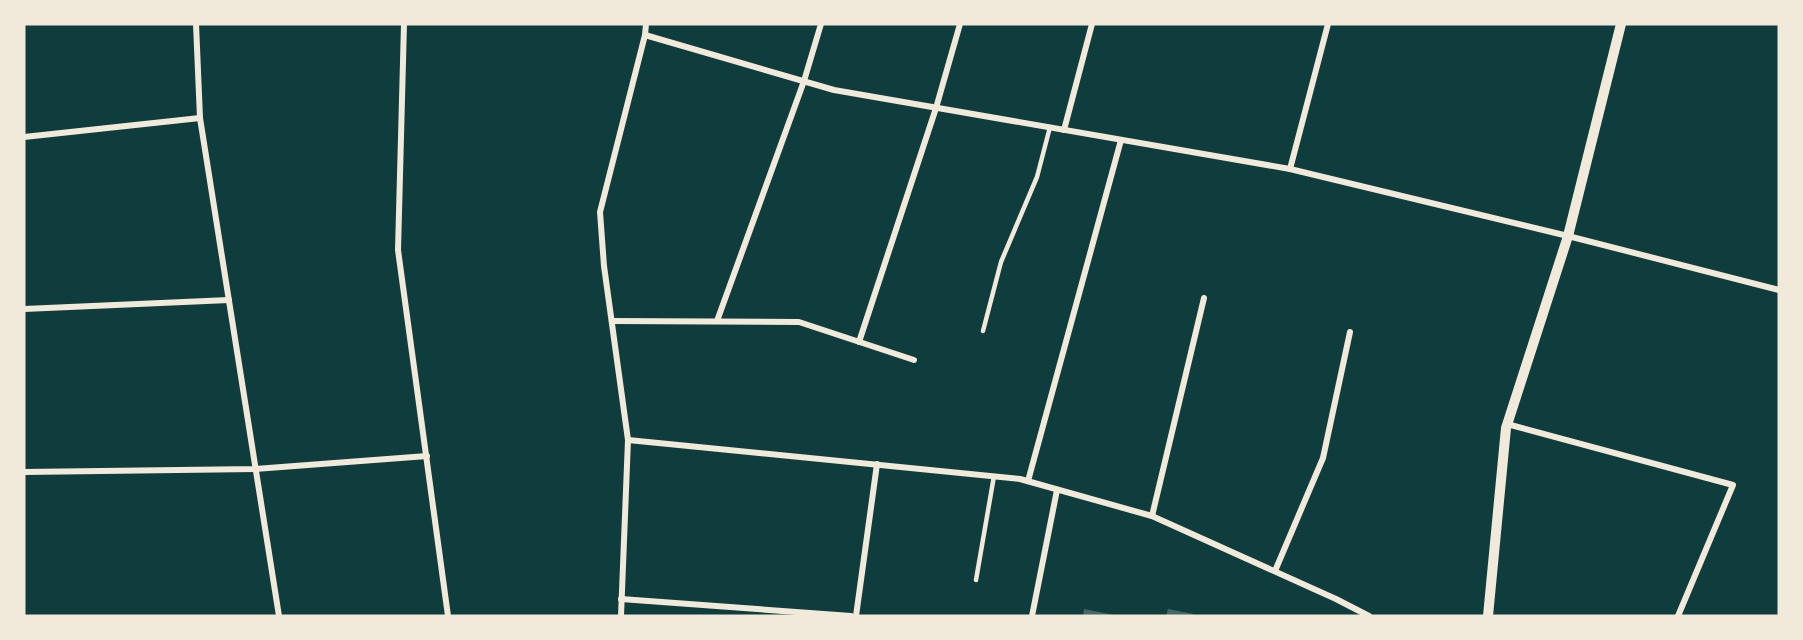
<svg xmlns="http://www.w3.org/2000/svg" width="1803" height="640" font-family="'Open Sans',sans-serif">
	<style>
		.building { fill: #486865 }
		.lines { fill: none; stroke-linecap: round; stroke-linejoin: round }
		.service { stroke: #f1e9da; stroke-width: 4.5 }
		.minor { stroke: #f1e9da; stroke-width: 6 }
		.tertiary { stroke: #f1e9da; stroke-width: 10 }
	</style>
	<rect width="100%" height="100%" fill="#0f3d3e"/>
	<g class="building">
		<path d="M 1084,609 L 1114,615 L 1114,616 L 1083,616 Z"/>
		<path d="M 1168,609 L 1193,614 L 1192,616 L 1166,616 Z"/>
	</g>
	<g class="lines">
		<g class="service">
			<path d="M 983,331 L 1001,262 L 1037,177 L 1050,127"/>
			<path d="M 976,580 L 994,476"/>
		</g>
		<g class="minor">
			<path d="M 196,24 L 200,118 L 279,616"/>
			<path d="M 404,24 L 398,250 L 448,616"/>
			<path d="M 645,35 L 834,90 L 1290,169 L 1568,236 L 1779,290"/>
			<path d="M 1064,130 L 1092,24"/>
			<path d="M 24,137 L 200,118"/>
			<path d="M 1290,169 L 1328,24"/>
			<path d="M 24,309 L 229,300"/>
			<path d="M 612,321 L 799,322 L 914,360"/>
			<path d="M 717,321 L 804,81 L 821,24"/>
			<path d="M 859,342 L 936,108 L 960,24"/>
			<path d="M 1507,424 L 1733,485 L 1678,616"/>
			<path d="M 628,440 L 1020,479 L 1152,516 L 1336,599 L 1369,616"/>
			<path d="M 24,472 L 255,469 L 427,456"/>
			<path d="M 1028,481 L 1121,140"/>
			<path d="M 1152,516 L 1204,298"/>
			<path d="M 1275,571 L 1323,458 L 1350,332"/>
			<path d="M 621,599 L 851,616"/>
			<path d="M 621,616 L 628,440 L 604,266 L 600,212 L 645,35 L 646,24"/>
			<path d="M 856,616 L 877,464"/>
			<path d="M 1032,616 L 1057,490"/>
		</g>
		<path class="tertiary" d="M 1488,616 L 1506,428 L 1568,236 L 1621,24"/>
	</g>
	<rect width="1803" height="640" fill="none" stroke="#f1e9da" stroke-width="51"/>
</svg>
